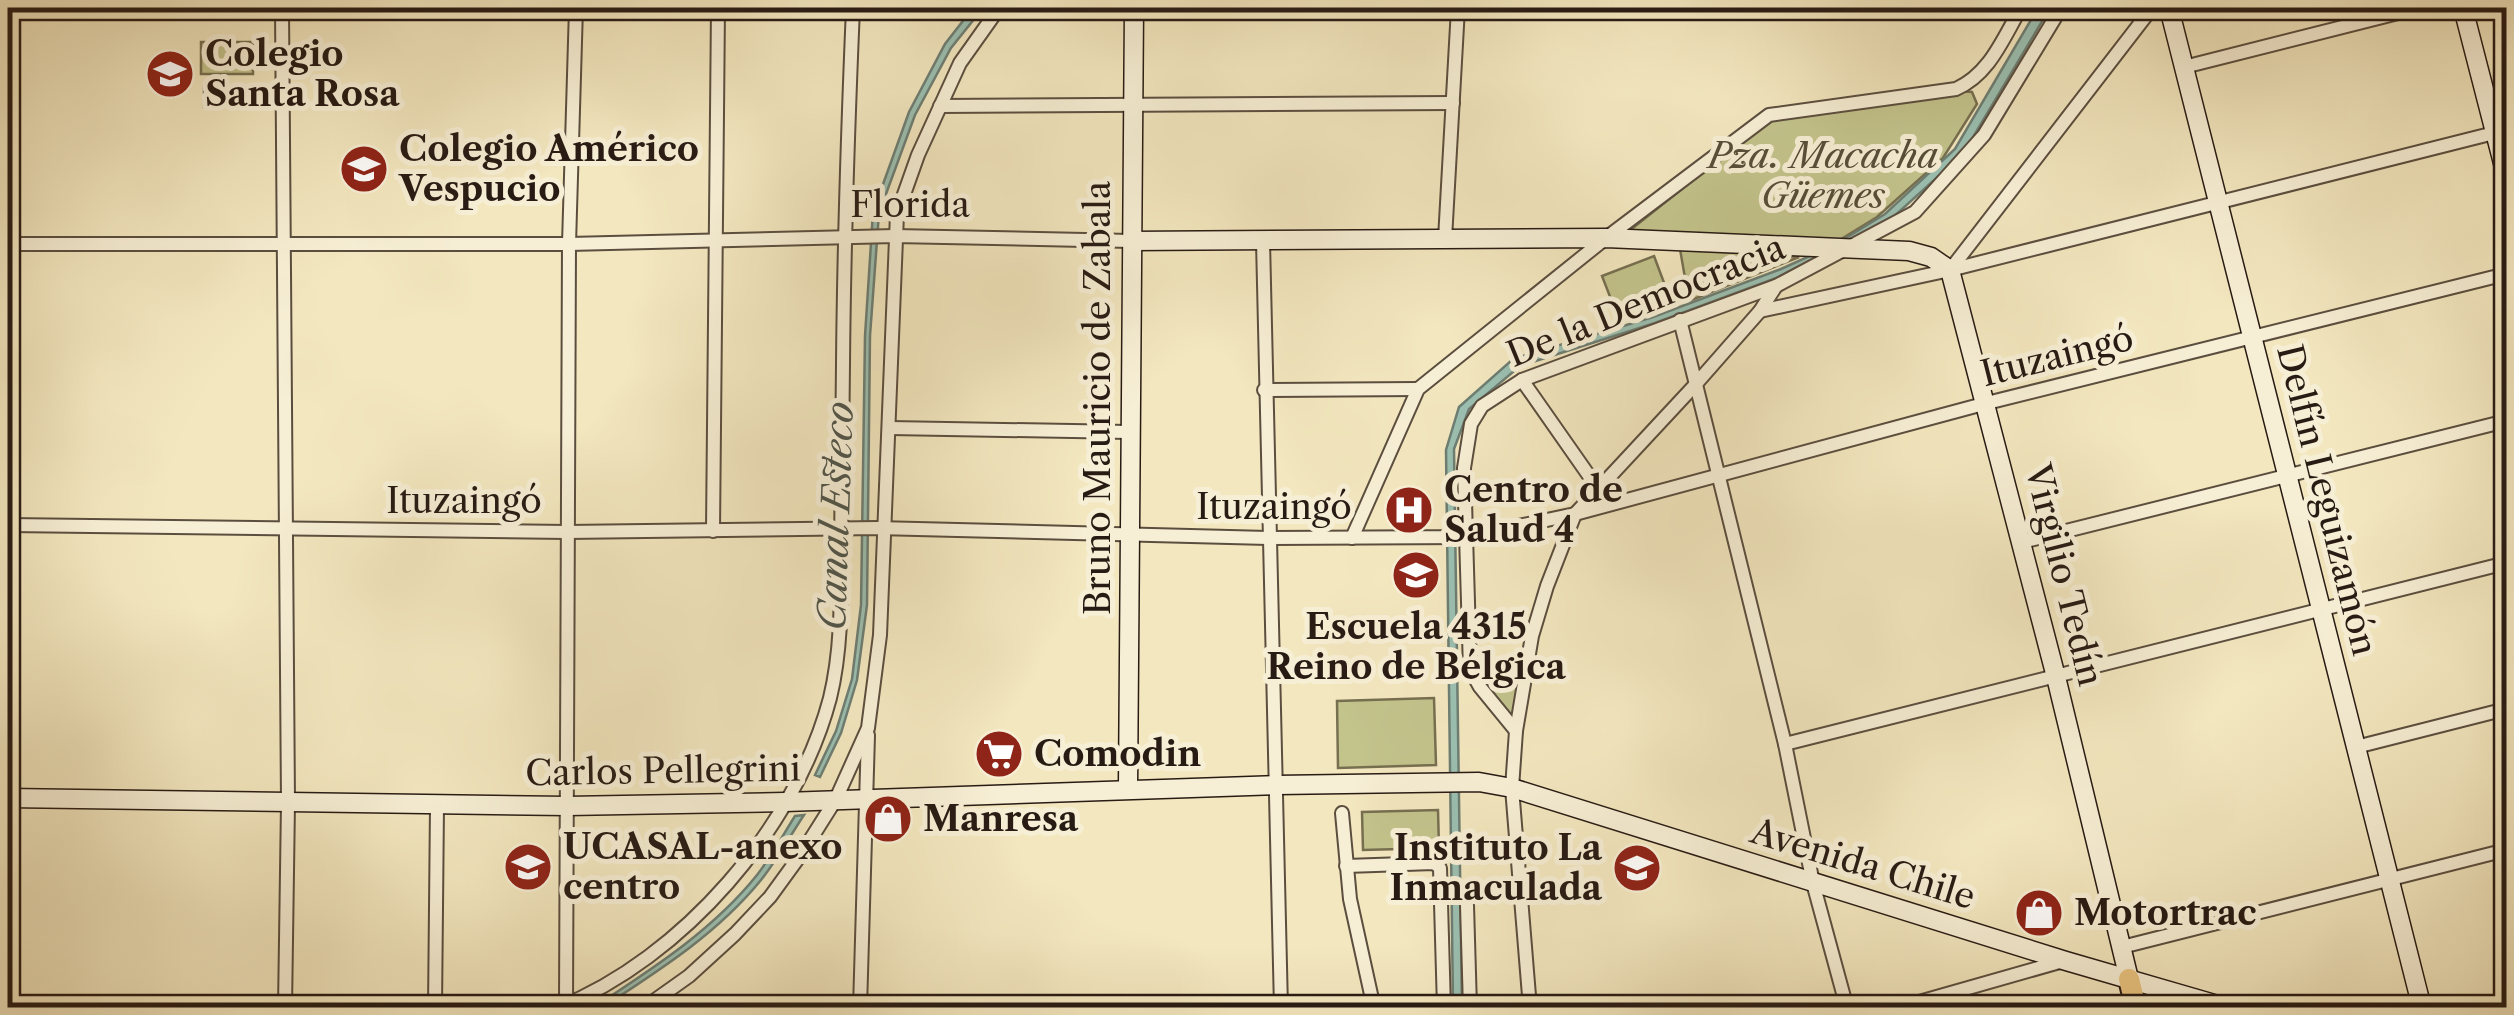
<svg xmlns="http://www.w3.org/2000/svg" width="2514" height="1015" font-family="'Libre Caslon Text',serif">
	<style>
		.green { fill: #c3c38c; stroke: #766f50; stroke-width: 2.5 }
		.water { fill: #9bc0b2; stroke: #6d7e73; stroke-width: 2.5 }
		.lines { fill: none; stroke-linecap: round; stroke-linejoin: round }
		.street-casing { stroke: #5b4e3f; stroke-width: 16 }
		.secondary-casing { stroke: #281b14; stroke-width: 21 }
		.primary-casing { stroke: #281b14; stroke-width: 24 }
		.street { stroke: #f7efd5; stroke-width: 12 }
		.secondary { stroke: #f7efd5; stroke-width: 18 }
		.primary { stroke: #eac480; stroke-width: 20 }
		.labels { text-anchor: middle; stroke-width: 10; stroke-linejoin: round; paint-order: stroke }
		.poi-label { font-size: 35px; font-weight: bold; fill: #281b14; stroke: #f7efd5; text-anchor: start }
		.park-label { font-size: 35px; font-style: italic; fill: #564d38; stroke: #f7efd5 }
		.street-label { font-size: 35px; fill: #281b14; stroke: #f7efd5 }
		.water-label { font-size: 38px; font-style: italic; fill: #50554b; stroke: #f7efd5 }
	</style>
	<rect width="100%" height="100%" fill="#f3e7bf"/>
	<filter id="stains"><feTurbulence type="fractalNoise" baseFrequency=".002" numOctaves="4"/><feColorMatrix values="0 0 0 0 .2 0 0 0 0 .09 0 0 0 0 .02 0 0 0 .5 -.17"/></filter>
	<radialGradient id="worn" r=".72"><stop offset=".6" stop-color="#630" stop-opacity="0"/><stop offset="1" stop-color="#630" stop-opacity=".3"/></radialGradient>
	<g class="green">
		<rect x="201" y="42" width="52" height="32"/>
		<path d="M 1959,91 L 1972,92 L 1977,104 L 1943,158 L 1877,217 L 1838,241 L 1629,231 L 1769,120 Z"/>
		<path d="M 1680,249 L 1799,257 L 1689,301 Z"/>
		<path d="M 1654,256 L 1666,288 L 1614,307 L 1602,276 Z"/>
		<path d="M 1484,680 L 1518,681 L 1514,722 L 1510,717 Z"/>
		<path d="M 1434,698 L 1436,765 L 1338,768 L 1337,701 Z"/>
		<path d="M 1438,810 L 1439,848 L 1363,850 L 1362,812 Z"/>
	</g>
	<g class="water">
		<path d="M 973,8 L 983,8 L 951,48 L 915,115 L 879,213 L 870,336 L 867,605 L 857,680 L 841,733 L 820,777 L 815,775 L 836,731 L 852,679 L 861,605 L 865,336 L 873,212 L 909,112 L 945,44 Z"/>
		<path d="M 2038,8 L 2050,8 L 1963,154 L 1890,220 L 1787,274 L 1655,323 L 1520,366 L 1469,409 L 1454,449 L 1462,1008 L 1453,1007 L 1446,450 L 1459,407 L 1513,359 L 1653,317 L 1781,269 L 1836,244 L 1885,214 L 1955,149 Z"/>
		<path d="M 204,86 L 243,86 L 243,106 L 204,107 Z"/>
		<path d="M 804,815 C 790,836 777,860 761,880 C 718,933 660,970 603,1007 L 594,1007 C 652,969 713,930 757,875 C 771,857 783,835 795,816 Z"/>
	</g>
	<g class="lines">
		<g class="street-casing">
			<g id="street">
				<path d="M 282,8 L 288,803 L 285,1008"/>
				<path d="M 2184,67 L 2418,8"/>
				<path d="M 940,106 L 1453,103"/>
				<path d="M 1445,239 L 1458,8"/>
				<path d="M 1263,241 L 1281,1008"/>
				<path d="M 8,244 L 569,244 L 895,236 L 1131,241"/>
				<path d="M 1950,270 L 2152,8"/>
				<path d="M 1760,311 L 1950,270 L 2506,130"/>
				<path d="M 1680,320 L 1785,744 L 1813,883 L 1847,1008"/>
				<path d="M 1522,380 L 1599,490"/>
				<path d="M 1264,390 L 1418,389"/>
				<path d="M 890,428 L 1129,432"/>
				<path d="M 8,525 L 567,532 L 877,528 L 1268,538 L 1467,537 L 1575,514 L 1987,403 L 2506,274"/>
				<path d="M 713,531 L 718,8"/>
				<path d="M 1352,538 L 1418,389 L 1606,238 L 1769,115 L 1956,89 C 1990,74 2003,38 2021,8"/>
				<path d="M 2022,542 L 2506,421"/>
				<path d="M 1516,731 L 1480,687 L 1470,669 L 1464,468 L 1471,424 L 1482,406 L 1522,380 L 1776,286 L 1915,212 L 1984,135 L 2061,8"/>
				<path d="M 1785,744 L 2506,563"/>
				<path d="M 2356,747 L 2506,709"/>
				<path d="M 1342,813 L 1350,899 L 1374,1008"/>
				<path d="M 1346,866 L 1434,863 L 1440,868 L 1444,1008"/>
				<path d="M 1467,905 L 1470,1008"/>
				<path d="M 2122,947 L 2506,850"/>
				<path d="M 435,1008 L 437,806"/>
				<path d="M 558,1008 C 683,958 796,827 830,698 C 842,649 841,597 841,547 C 842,486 842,425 843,364 C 844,245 848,126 853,8"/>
				<path d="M 566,1008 L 569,244 L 576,8"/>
				<path d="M 644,1008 L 689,976 L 735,934 L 770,897 L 802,853 L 836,799 L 868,728 L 880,635 L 897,214 L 918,155 L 960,63 L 999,8"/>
				<path d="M 860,1008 L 868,735"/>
				<path d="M 1530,1008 L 1512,788 L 1516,731 L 1532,636 L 1547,586 L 1575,514 L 1695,385 L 1760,311 L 1776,286"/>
				<path d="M 1898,1008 L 2063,961"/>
			</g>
		</g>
		<g class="secondary-casing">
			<g id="secondary">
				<path d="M 2169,8 L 2422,1008"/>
				<path d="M 2463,8 L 2506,175"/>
				<path d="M 1131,241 L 1606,238 L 1909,251 L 1931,257 L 1950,270 L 2056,677 L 2129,979"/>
				<path d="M 1128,789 L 1134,8"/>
				<path d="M 8,798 L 567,806 L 785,802 L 1277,785 L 1479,782 L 1512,788 L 2066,961 L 2228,1008"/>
			</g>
		</g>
		<g class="primary-casing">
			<path id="primary" d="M 2129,979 L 2136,1008"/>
		</g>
		<use href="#street" class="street"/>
		<use href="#secondary" class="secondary"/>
		<use href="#primary" class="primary"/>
	</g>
	<defs>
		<g id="school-disc" transform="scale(2.5)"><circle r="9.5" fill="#8f2418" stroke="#f7efd5"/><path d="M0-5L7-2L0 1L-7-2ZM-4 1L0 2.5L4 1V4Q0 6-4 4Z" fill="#fff"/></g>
		<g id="hospital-disc" transform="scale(2.5)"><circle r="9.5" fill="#8f2418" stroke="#f7efd5"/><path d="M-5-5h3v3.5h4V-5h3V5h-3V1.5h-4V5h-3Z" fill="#fff"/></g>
		<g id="supermarket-disc" transform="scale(2.5)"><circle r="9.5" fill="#8f2418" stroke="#f7efd5"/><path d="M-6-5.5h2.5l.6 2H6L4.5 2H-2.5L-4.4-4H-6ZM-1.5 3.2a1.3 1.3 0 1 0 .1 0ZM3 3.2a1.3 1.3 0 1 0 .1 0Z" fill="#fff"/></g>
		<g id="shop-disc" transform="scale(2.5)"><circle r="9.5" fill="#8f2418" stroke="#f7efd5"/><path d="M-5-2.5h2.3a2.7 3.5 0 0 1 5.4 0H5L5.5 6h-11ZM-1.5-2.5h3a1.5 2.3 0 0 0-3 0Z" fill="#fff"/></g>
		<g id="university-disc" transform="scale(2.5)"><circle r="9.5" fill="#8f2418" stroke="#f7efd5"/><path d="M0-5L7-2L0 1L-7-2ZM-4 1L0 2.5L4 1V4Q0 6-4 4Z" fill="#fff"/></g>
	</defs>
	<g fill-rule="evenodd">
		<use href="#school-disc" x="170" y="74"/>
		<use href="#school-disc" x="364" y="169"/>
		<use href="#hospital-disc" x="1409" y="510"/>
		<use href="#school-disc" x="1416" y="575"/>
		<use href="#supermarket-disc" x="999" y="754"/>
		<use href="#shop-disc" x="888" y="819"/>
		<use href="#university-disc" x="528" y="867"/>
		<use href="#school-disc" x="1637" y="868"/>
		<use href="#shop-disc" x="2039" y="913"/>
	</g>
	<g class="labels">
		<g class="poi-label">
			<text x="205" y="66">Colegio<tspan x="205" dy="40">Santa Rosa</tspan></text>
			<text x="399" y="161">Colegio Américo<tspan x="399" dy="40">Vespucio</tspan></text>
			<text x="1444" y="502">Centro de<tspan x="1444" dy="40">Salud 4</tspan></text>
			<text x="1416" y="639" text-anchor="middle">Escuela 4315<tspan x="1416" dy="40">Reino de Bélgica</tspan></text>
			<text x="1034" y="766">Comodin</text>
			<text x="923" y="831">Manresa</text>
			<text x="563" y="859">UCASAL-anexo<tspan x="563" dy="40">centro</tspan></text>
			<text x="1602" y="860" text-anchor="end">Instituto La<tspan x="1602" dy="40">Inmaculada</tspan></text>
			<text x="2074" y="925">Motortrac</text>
		</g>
		<g class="park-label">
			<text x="1823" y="168">Pza. Macacha<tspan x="1823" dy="40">Güemes</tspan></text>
		</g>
		<g class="street-label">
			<text x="910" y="217">Florida</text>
			<text transform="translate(1646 301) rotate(-22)" y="12">De la Democracia</text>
			<text transform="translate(2057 356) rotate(-14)" y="12">Ituzaingó</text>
			<text transform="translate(1098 398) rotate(-90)" y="12">Bruno Mauricio de Zabala</text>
			<text transform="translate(2327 500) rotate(76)" y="12">Delfín Leguizamón</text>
			<text x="464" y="513">Ituzaingó</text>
			<text x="1274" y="519">Ituzaingó</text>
			<text transform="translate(2064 575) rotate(76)" y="12">Virgilio Tedín</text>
			<text transform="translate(663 771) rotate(-1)" y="12">Carlos Pellegrini</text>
			<text transform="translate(1863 864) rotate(17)" y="12">Avenida Chile</text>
		</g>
		<g class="water-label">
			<text transform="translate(836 516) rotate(-88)" y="13">Canal Esteco</text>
		</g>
	</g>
	<rect width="2514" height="1015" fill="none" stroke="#f3e7bf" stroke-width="40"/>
	<rect x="10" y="10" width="2494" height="995" fill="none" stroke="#281b14" stroke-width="5"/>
	<rect x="20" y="20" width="2474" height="975" fill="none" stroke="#281b14" stroke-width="2.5"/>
	<rect width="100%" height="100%" filter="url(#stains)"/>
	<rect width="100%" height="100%" fill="url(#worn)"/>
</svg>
